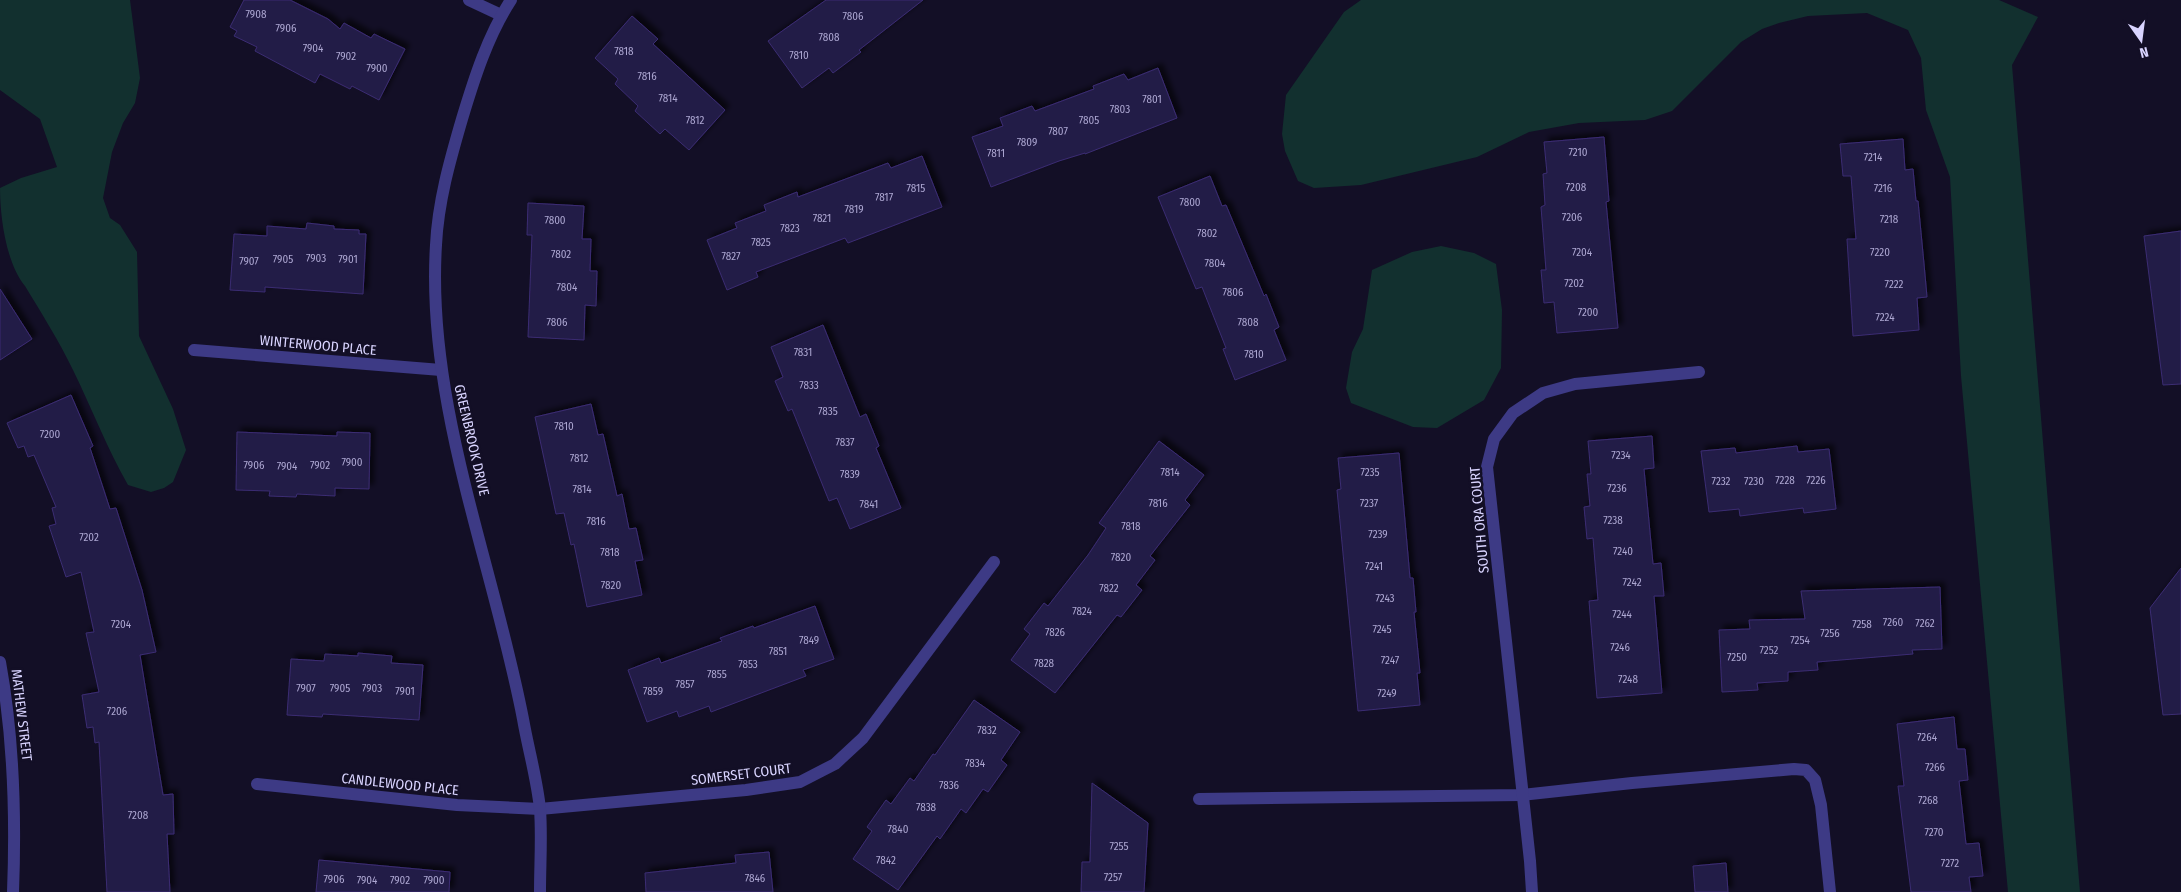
<svg xmlns="http://www.w3.org/2000/svg" width="2181" height="892" font-family="'Fira Sans Condensed',sans-serif">
	<style>
		.green { fill: #12302f }
		.building { fill: #241b47; stroke: #3b2d73; filter: url(#shadow) }
		.lines { fill: none; stroke-linecap: round; stroke-linejoin: round }
		.minor { stroke: #3d3a85; stroke-width: 12 }
		.tertiary { stroke: #3d3a85; stroke-width: 12 }
		.labels { text-anchor: middle; stroke-width: 5; stroke-linejoin: round; paint-order: stroke }
		.number-label { font-size: 11px; fill: #aca6d1 }
		.street-label { font-size: 14px; fill: #d9d4ff; stroke: #130f26 }
	</style>
	<defs>
		<filter id="shadow"><feDropShadow dx="4.5" dy="-4.5" stdDeviation="2.5" flood-color="#0009"/></filter>
	</defs>
	<rect width="100%" height="100%" fill="#130f26"/>
	<g class="green">
		<path d="M 0,0 L 130,0 L 140,78 L 135,103 L 123,123 L 112,152 L 103,198 L 110,218 L 120,225 L 137,252 L 139,336 L 173,409 L 186,450 L 173,482 L 164,488 L 151,492 L 128,485 C 107,448 92,409 73,370 C 59,341 42,314 25,286 C 6,263 0,217 0,188 L 21,178 L 57,167 L 40,119 L 0,90 Z"/>
		<path d="M 1361,0 L 1999,0 L 2038,17 L 2012,65 L 2080,892 L 2008,892 L 1961,376 L 1950,177 L 1926,110 L 1921,58 L 1908,30 L 1867,13 L 1808,16 L 1779,23 L 1762,29 L 1741,42 L 1672,111 L 1645,120 L 1579,123 L 1529,132 L 1477,157 L 1361,185 L 1314,188 L 1298,181 L 1285,151 L 1282,134 L 1286,95 L 1344,12 Z"/>
		<path d="M 1441,246 L 1474,253 L 1496,264 L 1502,310 L 1501,368 L 1484,400 L 1437,428 L 1413,427 L 1351,403 L 1346,388 L 1352,352 L 1363,329 L 1372,270 L 1412,252 Z"/>
	</g>
	<g class="building">
		<path d="M 244,0 L 290,0 L 328,19 L 340,29 L 344,23 L 371,38 L 374,34 L 405,49 L 379,100 L 352,86 L 350,89 L 320,74 L 315,83 L 255,51 L 257,47 L 234,36 L 237,31 L 230,27 Z"/>
		<path d="M 826,0 L 923,0 L 859,50 L 861,52 L 833,73 L 829,68 L 802,88 L 768,41 Z"/>
		<path d="M 632,16 L 658,39 L 653,44 L 725,110 L 689,150 L 665,129 L 660,134 L 635,111 L 638,106 L 615,84 L 618,79 L 595,58 Z"/>
		<path d="M 1158,68 L 1177,118 L 1085,154 L 1085,153 L 1059,161 L 991,187 L 972,137 L 1003,126 L 1000,118 L 1032,106 L 1035,111 L 1094,89 L 1093,86 L 1124,74 L 1128,80 Z"/>
		<path d="M 1604,137 L 1609,201 L 1606,202 L 1618,328 L 1557,333 L 1554,302 L 1544,303 L 1541,270 L 1546,270 L 1541,207 L 1545,205 L 1543,174 L 1547,173 L 1544,142 Z"/>
		<path d="M 1903,139 L 1905,170 L 1913,169 L 1916,201 L 1918,201 L 1924,264 L 1927,297 L 1917,298 L 1919,330 L 1853,336 L 1847,239 L 1856,239 L 1851,176 L 1843,176 L 1840,144 Z"/>
		<path d="M 922,156 L 942,207 L 848,243 L 845,238 L 756,272 L 758,277 L 727,290 L 707,240 L 737,228 L 735,223 L 766,211 L 764,205 L 797,192 L 798,197 L 888,163 L 891,168 Z"/>
		<path d="M 1210,176 L 1222,206 L 1226,205 L 1264,296 L 1266,294 L 1279,327 L 1274,330 L 1286,360 L 1235,380 L 1223,349 L 1226,348 L 1202,287 L 1196,289 L 1158,197 Z"/>
		<path d="M 528,203 L 584,206 L 582,239 L 591,239 L 590,271 L 597,271 L 596,306 L 585,305 L 584,340 L 528,337 L 532,235 L 527,235 Z"/>
		<path d="M 307,223 L 334,226 L 334,229 L 359,230 L 359,234 L 366,234 L 363,294 L 265,287 L 265,292 L 230,290 L 234,234 L 267,236 L 267,226 L 306,229 Z"/>
		<path d="M 2181,231 L 2181,384 L 2163,385 L 2144,236 Z"/>
		<path d="M 0,289 L 32,339 L 0,360 Z"/>
		<path d="M 823,325 L 860,417 L 866,414 L 879,446 L 876,448 L 901,508 L 850,529 L 837,498 L 829,501 L 792,409 L 788,411 L 775,381 L 783,377 L 771,347 Z"/>
		<path d="M 71,395 L 93,446 L 90,448 L 110,509 L 116,508 L 142,590 L 156,652 L 140,655 L 163,795 L 173,794 L 174,834 L 167,834 L 170,892 L 107,892 L 99,742 L 95,743 L 93,727 L 87,728 L 82,695 L 99,692 L 86,633 L 94,632 L 81,572 L 66,577 L 49,526 L 56,524 L 52,508 L 56,507 L 34,455 L 28,457 L 24,446 L 18,448 L 7,423 Z"/>
		<path d="M 591,404 L 598,435 L 603,434 L 617,496 L 622,494 L 629,529 L 636,528 L 643,560 L 635,561 L 642,595 L 587,607 L 574,544 L 571,545 L 564,513 L 556,514 L 535,417 Z"/>
		<path d="M 237,432 L 337,436 L 337,432 L 370,433 L 369,489 L 335,488 L 335,496 L 297,494 L 296,497 L 269,496 L 270,491 L 236,490 Z"/>
		<path d="M 1652,436 L 1654,468 L 1644,469 L 1653,564 L 1661,563 L 1664,596 L 1654,596 L 1662,693 L 1597,698 L 1589,601 L 1598,600 L 1593,538 L 1587,539 L 1584,507 L 1590,506 L 1587,474 L 1591,474 L 1588,441 Z"/>
		<path d="M 1159,441 L 1204,475 L 1185,500 L 1190,505 L 1150,556 L 1155,560 L 1136,585 L 1142,590 L 1121,617 L 1117,615 L 1055,693 L 1011,660 L 1030,634 L 1024,629 L 1044,603 L 1048,606 L 1088,555 L 1106,528 L 1099,523 Z"/>
		<path d="M 1797,446 L 1798,452 L 1829,449 L 1836,509 L 1804,513 L 1803,508 L 1740,516 L 1739,509 L 1709,512 L 1701,451 L 1735,448 L 1736,453 Z"/>
		<path d="M 1399,453 L 1410,578 L 1413,578 L 1416,612 L 1414,612 L 1420,673 L 1417,673 L 1420,705 L 1358,711 L 1337,490 L 1341,489 L 1338,458 Z"/>
		<path d="M 2181,568 L 2181,714 L 2163,715 L 2150,608 Z"/>
		<path d="M 1940,587 L 1942,649 L 1912,650 L 1913,654 L 1817,662 L 1818,670 L 1788,672 L 1788,681 L 1757,683 L 1758,690 L 1722,692 L 1719,630 L 1750,629 L 1749,620 L 1805,619 L 1801,591 Z"/>
		<path d="M 815,606 L 834,659 L 803,670 L 806,676 L 711,712 L 709,706 L 679,717 L 677,711 L 647,722 L 628,670 L 659,658 L 661,663 L 722,641 L 720,638 L 753,626 L 754,628 Z"/>
		<path d="M 358,653 L 392,656 L 391,663 L 423,665 L 419,720 L 323,714 L 322,717 L 287,715 L 291,659 L 324,661 L 325,654 L 358,656 Z"/>
		<path d="M 974,700 L 1020,732 L 1001,760 L 1007,765 L 988,792 L 983,789 L 966,813 L 961,809 L 940,839 L 937,836 L 898,890 L 853,859 L 872,831 L 867,827 L 886,800 L 891,804 L 910,778 L 914,781 L 933,754 L 935,755 Z"/>
		<path d="M 1954,717 L 1957,749 L 1965,749 L 1968,780 L 1959,781 L 1966,844 L 1979,843 L 1983,876 L 1969,877 L 1971,892 L 1911,892 L 1898,786 L 1904,786 L 1897,724 Z"/>
		<path d="M 1092,783 L 1148,823 L 1144,892 L 1081,892 L 1082,862 L 1090,862 Z"/>
		<path d="M 769,852 L 773,892 L 646,892 L 645,873 L 736,863 L 735,855 Z"/>
		<path d="M 319,860 L 450,872 L 449,892 L 316,892 Z"/>
		<path d="M 1726,863 L 1728,892 L 1695,892 L 1693,866 Z"/>
	</g>
	<g class="lines">
		<g class="minor">
			<path d="M 469,0 L 501,15"/>
			<path d="M 194,350 L 441,370"/>
			<path d="M 0,662 C 14,739 16,814 13,892"/>
			<path d="M 257,784 L 457,805 L 540,809 L 746,790 L 800,782 L 835,764 L 863,738 L 994,562"/>
			<path d="M 1199,799 L 1522,795 L 1632,783 L 1794,769 L 1806,770 L 1815,780 L 1821,805 L 1830,892"/>
			<path d="M 1532,892 L 1530,861 L 1487,467 L 1494,439 L 1513,413 L 1543,393 L 1575,384 L 1699,372"/>
		</g>
		<path class="tertiary" d="M 511,0 C 488,35 474,79 462,119 C 450,160 438,202 436,245 C 426,404 493,563 523,719 C 528,748 537,779 540,809 C 542,836 540,865 540,892"/>
	</g>
	<g class="labels">
		<g class="number-label">
			<text x="256" y="18">7908</text>
			<text x="853" y="20">7806</text>
			<text x="286" y="32">7906</text>
			<text x="829" y="41">7808</text>
			<text x="313" y="52">7904</text>
			<text x="624" y="55">7818</text>
			<text x="799" y="59">7810</text>
			<text x="346" y="60">7902</text>
			<text x="377" y="72">7900</text>
			<text x="647" y="80">7816</text>
			<text x="668" y="102">7814</text>
			<text x="1152" y="103">7801</text>
			<text x="1120" y="113">7803</text>
			<text x="695" y="124">7812</text>
			<text x="1089" y="124">7805</text>
			<text x="1058" y="135">7807</text>
			<text x="1027" y="146">7809</text>
			<text x="1578" y="156">7210</text>
			<text x="996" y="157">7811</text>
			<text x="1873" y="161">7214</text>
			<text x="1576" y="191">7208</text>
			<text x="916" y="192">7815</text>
			<text x="1883" y="192">7216</text>
			<text x="884" y="201">7817</text>
			<text x="1190" y="206">7800</text>
			<text x="854" y="213">7819</text>
			<text x="1572" y="221">7206</text>
			<text x="822" y="222">7821</text>
			<text x="1889" y="223">7218</text>
			<text x="555" y="224">7800</text>
			<text x="790" y="232">7823</text>
			<text x="1207" y="237">7802</text>
			<text x="761" y="246">7825</text>
			<text x="1582" y="256">7204</text>
			<text x="1880" y="256">7220</text>
			<text x="561" y="258">7802</text>
			<text x="731" y="260">7827</text>
			<text x="316" y="262">7903</text>
			<text x="283" y="263">7905</text>
			<text x="348" y="263">7901</text>
			<text x="249" y="265">7907</text>
			<text x="1215" y="267">7804</text>
			<text x="1574" y="287">7202</text>
			<text x="1894" y="288">7222</text>
			<text x="567" y="291">7804</text>
			<text x="1233" y="296">7806</text>
			<text x="1588" y="316">7200</text>
			<text x="1885" y="321">7224</text>
			<text x="557" y="326">7806</text>
			<text x="1248" y="326">7808</text>
			<text x="803" y="356">7831</text>
			<text x="1254" y="358">7810</text>
			<text x="809" y="389">7833</text>
			<text x="828" y="415">7835</text>
			<text x="564" y="430">7810</text>
			<text x="50" y="438">7200</text>
			<text x="845" y="446">7837</text>
			<text x="1621" y="459">7234</text>
			<text x="579" y="462">7812</text>
			<text x="352" y="466">7900</text>
			<text x="254" y="469">7906</text>
			<text x="320" y="469">7902</text>
			<text x="287" y="470">7904</text>
			<text x="1170" y="476">7814</text>
			<text x="1370" y="476">7235</text>
			<text x="850" y="478">7839</text>
			<text x="1785" y="484">7228</text>
			<text x="1816" y="484">7226</text>
			<text x="1721" y="485">7232</text>
			<text x="1754" y="485">7230</text>
			<text x="1617" y="492">7236</text>
			<text x="582" y="493">7814</text>
			<text x="1158" y="507">7816</text>
			<text x="1369" y="507">7237</text>
			<text x="869" y="508">7841</text>
			<text x="1613" y="524">7238</text>
			<text x="596" y="525">7816</text>
			<text x="1131" y="530">7818</text>
			<text x="1378" y="538">7239</text>
			<text x="89" y="541">7202</text>
			<text x="1623" y="555">7240</text>
			<text x="610" y="556">7818</text>
			<text x="1121" y="561">7820</text>
			<text x="1374" y="570">7241</text>
			<text x="1632" y="586">7242</text>
			<text x="611" y="589">7820</text>
			<text x="1109" y="592">7822</text>
			<text x="1385" y="602">7243</text>
			<text x="1082" y="615">7824</text>
			<text x="1622" y="618">7244</text>
			<text x="1893" y="626">7260</text>
			<text x="1925" y="627">7262</text>
			<text x="121" y="628">7204</text>
			<text x="1862" y="628">7258</text>
			<text x="1382" y="633">7245</text>
			<text x="1055" y="636">7826</text>
			<text x="1830" y="637">7256</text>
			<text x="809" y="644">7849</text>
			<text x="1800" y="644">7254</text>
			<text x="1620" y="651">7246</text>
			<text x="1769" y="654">7252</text>
			<text x="778" y="655">7851</text>
			<text x="1737" y="661">7250</text>
			<text x="1390" y="664">7247</text>
			<text x="1044" y="667">7828</text>
			<text x="748" y="668">7853</text>
			<text x="717" y="678">7855</text>
			<text x="1628" y="683">7248</text>
			<text x="685" y="688">7857</text>
			<text x="306" y="692">7907</text>
			<text x="340" y="692">7905</text>
			<text x="372" y="692">7903</text>
			<text x="405" y="695">7901</text>
			<text x="653" y="695">7859</text>
			<text x="1387" y="697">7249</text>
			<text x="117" y="715">7206</text>
			<text x="987" y="734">7832</text>
			<text x="1927" y="741">7264</text>
			<text x="975" y="767">7834</text>
			<text x="1935" y="771">7266</text>
			<text x="949" y="789">7836</text>
			<text x="1928" y="804">7268</text>
			<text x="926" y="811">7838</text>
			<text x="138" y="819">7208</text>
			<text x="898" y="833">7840</text>
			<text x="1934" y="836">7270</text>
			<text x="1119" y="850">7255</text>
			<text x="886" y="864">7842</text>
			<text x="1950" y="867">7272</text>
			<text x="1113" y="881">7257</text>
			<text x="755" y="882">7846</text>
			<text x="334" y="883">7906</text>
			<text x="367" y="884">7904</text>
			<text x="400" y="884">7902</text>
			<text x="434" y="884">7900</text>
		</g>
		<g class="street-label">
			<text transform="translate(318 345) rotate(5)" y="5">WINTERWOOD PLACE</text>
			<text transform="translate(472 440) rotate(77)" y="5">GREENBROOK DRIVE</text>
			<text transform="translate(1479 520) rotate(-95)" y="5">SOUTH ORA COURT</text>
			<text transform="translate(22 715) rotate(83)" y="5">MATHEW STREET</text>
			<text transform="translate(741 774) rotate(-7)" y="5">SOMERSET COURT</text>
			<text transform="translate(400 784) rotate(6)" y="5">CANDLEWOOD PLACE</text>
		</g>
	</g>
	<g transform="translate(2141 40) rotate(166)" stroke="#130f26" stroke-width="4" paint-order="stroke">
	<path d="M0-4L9 19L0 12L-9 19Z" fill="#d9d4ff"/>
	<text y="-8" font-size="14" font-weight="bold" text-anchor="middle" fill="#d9d4ff">N</text>
	</g>
</svg>
